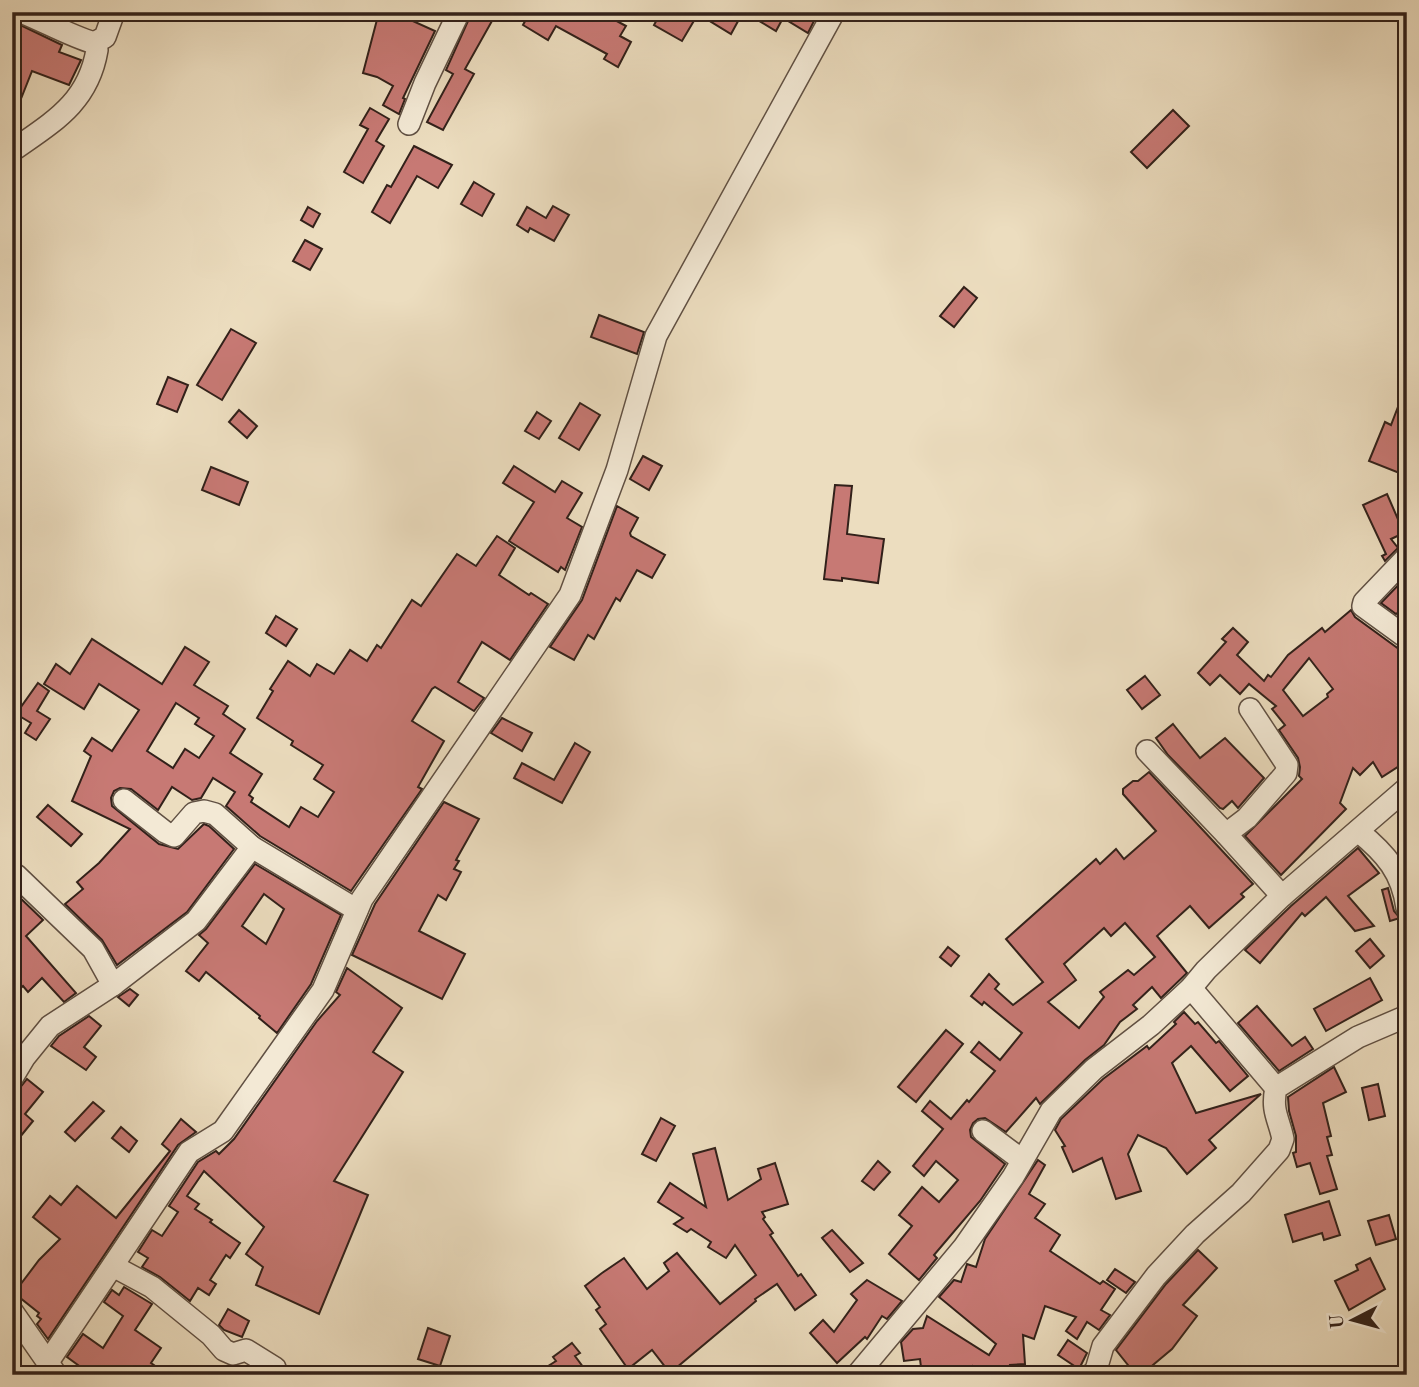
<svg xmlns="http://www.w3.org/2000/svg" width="1419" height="1387" font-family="'Old Standard TT',serif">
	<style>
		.building { fill: #c77974; stroke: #32211a; stroke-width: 2; fill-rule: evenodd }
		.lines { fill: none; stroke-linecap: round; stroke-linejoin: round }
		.minor-casing { stroke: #605043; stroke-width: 24 }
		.minor { stroke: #f3e9d5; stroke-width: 21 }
	</style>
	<rect width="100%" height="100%" fill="#ecddbf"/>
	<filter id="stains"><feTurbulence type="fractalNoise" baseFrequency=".00286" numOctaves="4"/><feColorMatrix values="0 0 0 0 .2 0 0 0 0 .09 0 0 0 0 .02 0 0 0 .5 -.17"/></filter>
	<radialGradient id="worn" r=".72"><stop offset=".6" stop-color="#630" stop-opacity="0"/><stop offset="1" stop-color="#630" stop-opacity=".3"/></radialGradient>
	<g class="building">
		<path d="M 379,12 L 393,12 L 435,31 L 403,98 L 405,99 L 399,114 L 383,105 L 393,86 L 377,77 L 363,73 Z"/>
		<path d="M 472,12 L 497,12 L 465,69 L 474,74 L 443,130 L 427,122 L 453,74 L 446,70 Z"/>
		<path d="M 530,12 L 617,12 L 613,19 L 626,26 L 620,36 L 631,42 L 618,67 L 604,59 L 607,54 L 556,26 L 548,40 L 523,25 Z"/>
		<path d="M 661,12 L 743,12 L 731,34 L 698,14 L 682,41 L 654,25 Z"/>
		<path d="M 744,12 L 803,12 L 815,19 L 808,33 L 783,18 L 776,31 Z"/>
		<path d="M 12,21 L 62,45 L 59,52 L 81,60 L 69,85 L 32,71 L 13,119 Z"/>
		<path d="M 370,108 L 389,119 L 376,141 L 384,146 L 363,183 L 344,172 L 368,129 L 360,125 Z"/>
		<path d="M 1173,110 L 1189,126 L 1147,168 L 1131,152 Z"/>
		<path d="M 414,146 L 452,165 L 438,188 L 417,176 L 390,223 L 372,212 L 387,185 L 391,187 Z"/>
		<path d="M 474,182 L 494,194 L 482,216 L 461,204 Z"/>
		<path d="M 553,206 L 569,215 L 554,241 L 530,228 L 528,232 L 517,225 L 527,207 L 546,218 Z"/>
		<path d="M 308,207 L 320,214 L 313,227 L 301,220 Z"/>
		<path d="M 305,240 L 322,249 L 310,270 L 293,261 Z"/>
		<path d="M 964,287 L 977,298 L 954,327 L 940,316 Z"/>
		<path d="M 599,315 L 644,332 L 637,354 L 591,337 Z"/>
		<path d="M 231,329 L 256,343 L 222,400 L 197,385 Z"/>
		<path d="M 168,377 L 188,385 L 177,412 L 157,404 Z"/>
		<path d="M 1406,386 L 1407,386 L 1407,476 L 1369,461 L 1385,422 L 1391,425 Z"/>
		<path d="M 580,403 L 600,415 L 579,450 L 559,438 Z"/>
		<path d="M 239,410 L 257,426 L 247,438 L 229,422 Z"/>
		<path d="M 537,412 L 551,421 L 539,439 L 525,431 Z"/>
		<path d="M 643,456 L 662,466 L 649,490 L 630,479 Z"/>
		<path d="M 514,466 L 555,492 L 562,481 L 582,493 L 567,518 L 582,527 L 565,570 L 561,567 L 558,572 L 509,541 L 534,502 L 503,483 Z"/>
		<path d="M 211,467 L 248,482 L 239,505 L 202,490 Z"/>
		<path d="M 835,485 L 852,486 L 847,534 L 884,539 L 878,583 L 842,578 L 842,581 L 824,579 Z"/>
		<path d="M 1387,494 L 1404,533 L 1391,539 L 1398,548 L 1385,561 L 1382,556 L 1386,554 L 1363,505 Z"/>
		<path d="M 617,506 L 638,518 L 630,533 L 631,536 L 665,555 L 652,578 L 637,570 L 620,601 L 616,598 L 594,639 L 588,635 L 574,660 L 550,647 L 582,600 Z"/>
		<path d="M 497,536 L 515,548 L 499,575 L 529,595 L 531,593 L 548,604 L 510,660 L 482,642 L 458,682 L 484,698 L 474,711 L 435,687 L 432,689 L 412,721 L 444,741 L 418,787 L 422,789 L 351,891 L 260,836 L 226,806 L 235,792 L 213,778 L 201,798 L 192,800 L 172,787 L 158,810 L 131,789 L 120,788 L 114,791 L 111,798 L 112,806 L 159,844 L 178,849 L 204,824 L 209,826 L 234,849 L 187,912 L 117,965 L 102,940 L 65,904 L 83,889 L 77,882 L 99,863 L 130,829 L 72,801 L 91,756 L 84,751 L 92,738 L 112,751 L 139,710 L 99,684 L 84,709 L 44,684 L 56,664 L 70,674 L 92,639 L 162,684 L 185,647 L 209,662 L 194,685 L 228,706 L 223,714 L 245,729 L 230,753 L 262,774 L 249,795 L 253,798 L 251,802 L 289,827 L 301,807 L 318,817 L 334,792 L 314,779 L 323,765 L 291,745 L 293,741 L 257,718 L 273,691 L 270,689 L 288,661 L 310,676 L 317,664 L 334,674 L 350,650 L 367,661 L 377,645 L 381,648 L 412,600 L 421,606 L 457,554 L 476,566 ZM 176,703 L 199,718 L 195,724 L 214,736 L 199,758 L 185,749 L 173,768 L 147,751 Z"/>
		<path d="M 1407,576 L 1407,592 L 1404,588 L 1402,590 L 1407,598 L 1407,606 L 1396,614 L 1381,603 Z"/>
		<path d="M 1351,610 L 1355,617 L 1407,655 L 1407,761 L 1382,777 L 1373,762 L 1360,775 L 1353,768 L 1340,803 L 1346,809 L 1281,875 L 1245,836 L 1302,779 L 1299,776 L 1300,767 L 1298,758 L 1279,730 L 1285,725 L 1272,709 L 1276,706 L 1249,684 L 1240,694 L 1220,675 L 1210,685 L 1198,673 L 1226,642 L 1222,639 L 1233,628 L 1248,642 L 1237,655 L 1264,681 L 1268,675 L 1271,677 L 1288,655 L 1322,628 L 1325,632 ZM 1309,658 L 1333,689 L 1327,694 L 1328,697 L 1303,716 L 1283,690 Z"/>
		<path d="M 276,616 L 297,629 L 286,646 L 266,633 Z"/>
		<path d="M 1145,676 L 1160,695 L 1142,709 L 1127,690 Z"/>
		<path d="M 38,683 L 49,691 L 37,711 L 50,719 L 36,740 L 25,733 L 31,723 L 16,714 Z"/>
		<path d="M 502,718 L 532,733 L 522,751 L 491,733 Z"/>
		<path d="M 1173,724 L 1200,758 L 1225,738 L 1264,778 L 1238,808 L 1232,801 L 1223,809 L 1220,808 L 1168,755 L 1156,738 Z"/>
		<path d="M 575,743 L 590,752 L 562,803 L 514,778 L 522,763 L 554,780 Z"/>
		<path d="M 1149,772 L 1253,884 L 1241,894 L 1244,897 L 1209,928 L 1190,906 L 1157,936 L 1187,973 L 1161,998 L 1152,987 L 1133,1005 L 1137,1009 L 1120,1022 L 1104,1045 L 1085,1060 L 1040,1104 L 1036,1098 L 1006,1132 L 985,1118 L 978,1119 L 973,1123 L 970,1130 L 971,1137 L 1005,1164 L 980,1201 L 934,1255 L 937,1258 L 919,1280 L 889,1254 L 912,1226 L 899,1215 L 922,1187 L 939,1202 L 958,1180 L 936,1161 L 924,1176 L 913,1166 L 943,1129 L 922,1111 L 930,1101 L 951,1119 L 967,1100 L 969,1102 L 995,1071 L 971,1052 L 979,1042 L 1000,1060 L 1022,1033 L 984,1002 L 982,1005 L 971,996 L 989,974 L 999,984 L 995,989 L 1013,1005 L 1043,982 L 1006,939 L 1096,859 L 1100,864 L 1116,849 L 1124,859 L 1156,831 L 1123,794 L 1123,789 L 1133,781 L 1138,781 ZM 1125,923 L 1155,957 L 1134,975 L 1128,970 L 1100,992 L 1104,997 L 1079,1028 L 1048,1002 L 1076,980 L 1064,964 L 1104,928 L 1111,936 Z"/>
		<path d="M 444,802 L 479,819 L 456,860 L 459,861 L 454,869 L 461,872 L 446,900 L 438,895 L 419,931 L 465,954 L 442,999 L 352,955 L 375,904 Z"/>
		<path d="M 48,805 L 82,834 L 71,846 L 37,817 Z"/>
		<path d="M 1358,848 L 1379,873 L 1348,896 L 1374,926 L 1355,931 L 1326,897 L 1305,916 L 1302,913 L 1260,963 L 1245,950 L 1291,906 Z"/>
		<path d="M 255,864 L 341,915 L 311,984 L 277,1033 L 259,1018 L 260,1016 L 206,972 L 199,981 L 186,971 L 208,943 L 199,935 L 206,929 ZM 264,894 L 284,909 L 266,944 L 242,926 Z"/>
		<path d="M 1388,888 L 1394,911 L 1400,918 L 1390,921 L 1382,890 Z"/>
		<path d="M 12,890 L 43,920 L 26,936 L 76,993 L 64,1002 L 42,978 L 28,992 L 23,986 L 12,996 Z"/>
		<path d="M 1370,939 L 1384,956 L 1370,968 L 1356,951 Z"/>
		<path d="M 948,947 L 959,956 L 951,966 L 940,957 Z"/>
		<path d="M 347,968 L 402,1008 L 373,1052 L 403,1072 L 334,1181 L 368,1195 L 319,1314 L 256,1285 L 263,1267 L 246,1254 L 264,1227 L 204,1171 L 187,1196 L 199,1204 L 195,1209 L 212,1220 L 210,1222 L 240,1243 L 230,1258 L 226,1255 L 210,1280 L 216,1284 L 209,1295 L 198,1288 L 190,1301 L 160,1277 L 142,1267 L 148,1258 L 138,1252 L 152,1230 L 162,1236 L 178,1212 L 169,1206 L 198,1162 L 216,1151 L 219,1154 L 234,1139 L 317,1021 L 340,995 L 336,992 Z"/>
		<path d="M 1370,978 L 1382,1000 L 1326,1031 L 1314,1009 Z"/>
		<path d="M 130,989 L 138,995 L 129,1006 L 118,997 Z"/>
		<path d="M 1257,1006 L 1292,1046 L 1305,1037 L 1313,1049 L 1279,1071 L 1238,1023 Z"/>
		<path d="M 1184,1012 L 1195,1024 L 1198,1022 L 1216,1043 L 1219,1041 L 1248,1076 L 1230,1091 L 1191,1046 L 1172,1063 L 1196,1113 L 1261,1094 L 1209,1140 L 1216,1148 L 1187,1174 L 1166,1148 L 1138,1135 L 1128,1154 L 1141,1191 L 1116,1199 L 1102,1158 L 1073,1172 L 1062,1147 L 1065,1146 L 1055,1130 L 1061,1119 L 1103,1079 L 1147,1046 L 1149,1049 L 1176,1024 L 1174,1022 Z"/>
		<path d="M 89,1016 L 101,1026 L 84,1047 L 96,1057 L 86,1070 L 51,1046 L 59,1036 Z"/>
		<path d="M 946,1030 L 963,1044 L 916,1102 L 898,1087 Z"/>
		<path d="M 1334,1067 L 1346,1092 L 1323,1103 L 1331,1136 L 1327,1137 L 1332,1155 L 1327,1156 L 1337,1189 L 1320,1194 L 1310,1163 L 1297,1167 L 1293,1153 L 1296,1152 L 1296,1136 L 1289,1111 L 1288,1097 Z"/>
		<path d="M 27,1079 L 43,1092 L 25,1114 L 33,1121 L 20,1137 L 12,1130 L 12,1091 L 19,1089 Z"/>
		<path d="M 1378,1084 L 1385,1116 L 1369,1120 L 1362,1088 Z"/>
		<path d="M 93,1102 L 104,1111 L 75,1141 L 65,1132 Z"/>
		<path d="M 661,1118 L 675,1126 L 656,1161 L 642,1154 Z"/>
		<path d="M 181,1119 L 196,1132 L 178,1145 L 48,1339 L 37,1324 L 41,1319 L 37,1316 L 39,1313 L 14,1293 L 39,1260 L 60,1239 L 33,1217 L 50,1196 L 61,1205 L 77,1186 L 116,1218 L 170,1151 L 162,1144 Z"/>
		<path d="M 121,1127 L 137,1141 L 129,1152 L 112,1138 Z"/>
		<path d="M 715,1148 L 728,1200 L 761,1179 L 758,1169 L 775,1163 L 788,1204 L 762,1212 L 765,1217 L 763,1219 L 773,1233 L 770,1235 L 798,1276 L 801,1274 L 816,1295 L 795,1310 L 777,1284 L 755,1299 L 756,1301 L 670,1373 L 652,1350 L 628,1369 L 600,1329 L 606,1324 L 596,1310 L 600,1307 L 585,1286 L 602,1273 L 624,1258 L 647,1289 L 669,1271 L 664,1263 L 677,1253 L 720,1304 L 756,1275 L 735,1245 L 726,1258 L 708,1247 L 711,1242 L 691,1229 L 687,1232 L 674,1224 L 683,1218 L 658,1202 L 670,1183 L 706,1207 L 693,1154 Z"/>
		<path d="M 1038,1160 L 1045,1165 L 1029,1194 L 1045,1204 L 1035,1218 L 1060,1235 L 1050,1251 L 1100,1284 L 1103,1281 L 1115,1289 L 1101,1310 L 1110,1315 L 1099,1330 L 1087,1322 L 1077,1339 L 1066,1331 L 1076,1317 L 1045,1306 L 1034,1339 L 1023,1335 L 1025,1364 L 1010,1365 L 1011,1375 L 972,1375 L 972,1366 L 922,1375 L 920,1359 L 904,1361 L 901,1342 L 913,1329 L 923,1328 L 927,1316 L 989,1355 L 996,1344 L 939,1297 L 954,1280 L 961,1282 L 967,1264 L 976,1267 L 985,1239 Z"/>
		<path d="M 878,1161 L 890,1172 L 874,1190 L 862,1181 Z"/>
		<path d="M 1329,1201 L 1340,1235 L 1324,1240 L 1322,1233 L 1293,1242 L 1285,1215 Z"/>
		<path d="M 1389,1215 L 1396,1239 L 1376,1245 L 1368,1221 Z"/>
		<path d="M 832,1230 L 863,1263 L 850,1272 L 822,1238 Z"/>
		<path d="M 1198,1250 L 1217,1268 L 1183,1305 L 1197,1316 L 1172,1349 L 1141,1375 L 1136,1375 L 1116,1350 L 1166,1284 Z"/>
		<path d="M 1370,1258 L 1385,1289 L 1349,1310 L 1335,1281 L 1358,1270 L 1356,1265 Z"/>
		<path d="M 1115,1269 L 1135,1282 L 1126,1293 L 1107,1280 Z"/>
		<path d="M 867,1280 L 902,1301 L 887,1319 L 882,1316 L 867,1339 L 865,1337 L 837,1363 L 810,1333 L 823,1320 L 834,1332 L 857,1300 L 851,1294 Z"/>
		<path d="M 124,1287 L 152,1304 L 135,1330 L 161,1348 L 151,1363 L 168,1375 L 88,1375 L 82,1368 L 67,1357 L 83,1334 L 103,1348 L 123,1316 L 104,1302 L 112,1290 L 119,1295 Z"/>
		<path d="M 228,1309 L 249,1321 L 242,1337 L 224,1330 L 219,1325 Z"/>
		<path d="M 428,1328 L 450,1336 L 440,1366 L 418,1359 Z"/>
		<path d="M 1068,1340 L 1087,1353 L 1079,1369 L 1058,1355 Z"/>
		<path d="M 572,1343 L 580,1353 L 575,1356 L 589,1375 L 534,1375 L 556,1361 L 553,1357 Z"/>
	</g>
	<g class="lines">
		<g class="minor-casing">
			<g id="minor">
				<path d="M 94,43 L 105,37 L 114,12"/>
				<path d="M 409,124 L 425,83 L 459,12"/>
				<path d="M 12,151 C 53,122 88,103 97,50 L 94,43 C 68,35 46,22 21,12"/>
				<path d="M 1407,557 L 1364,602 L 1363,606 L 1407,638"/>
				<path d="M 1250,709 L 1287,765 L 1286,773 L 1247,818 L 1226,834 L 1282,896"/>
				<path d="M 1147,751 L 1226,834"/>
				<path d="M 124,800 L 165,832 L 174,836 L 194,813 L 204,811 L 215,814 L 252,847 L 357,910"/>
				<path d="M 1358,831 C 1386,854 1402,872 1407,908"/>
				<path d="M 16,875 L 93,949 L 113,985"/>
				<path d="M 1191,988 L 1276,1088"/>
				<path d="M 12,1078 L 24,1058 L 50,1026 L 113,985 L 196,921 L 252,847"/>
				<path d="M 983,1131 L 1022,1160"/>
				<path d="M 113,1266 L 152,1287 L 211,1335 L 224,1350 L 233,1354 L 246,1350 L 275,1368 L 271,1375"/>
				<path d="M 12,1311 L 55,1373"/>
				<path d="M 48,1362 L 189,1152 L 223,1131 L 323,990 L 362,899 L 570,595 L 617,470 L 656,336 L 834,12"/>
				<path d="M 857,1375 L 964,1247 L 1013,1177 L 1051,1111 L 1094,1069 L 1151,1025 L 1191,988 L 1206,970 L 1282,896 L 1407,788"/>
				<path d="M 1091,1375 L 1096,1370 L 1103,1346 L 1156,1276 L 1195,1234 L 1241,1193 L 1279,1150 L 1283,1139 C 1279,1119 1271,1111 1276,1088 L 1358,1037 L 1407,1016"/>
			</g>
		</g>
		<use href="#minor" class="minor"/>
	</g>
	<rect width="1419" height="1387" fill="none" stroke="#ecddbf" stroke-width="42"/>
	<rect x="14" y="14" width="1391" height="1359" fill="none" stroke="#32211a" stroke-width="3.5"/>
	<rect x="21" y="21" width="1377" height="1345" fill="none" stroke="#32211a" stroke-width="2"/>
	<g transform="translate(1353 1320) rotate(264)" stroke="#f3e9d5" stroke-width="5" paint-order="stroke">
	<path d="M0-5L12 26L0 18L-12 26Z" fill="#32211a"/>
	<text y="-10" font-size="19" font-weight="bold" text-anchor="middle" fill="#32211a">U</text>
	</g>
	<rect width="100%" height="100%" filter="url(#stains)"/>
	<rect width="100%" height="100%" fill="url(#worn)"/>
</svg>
